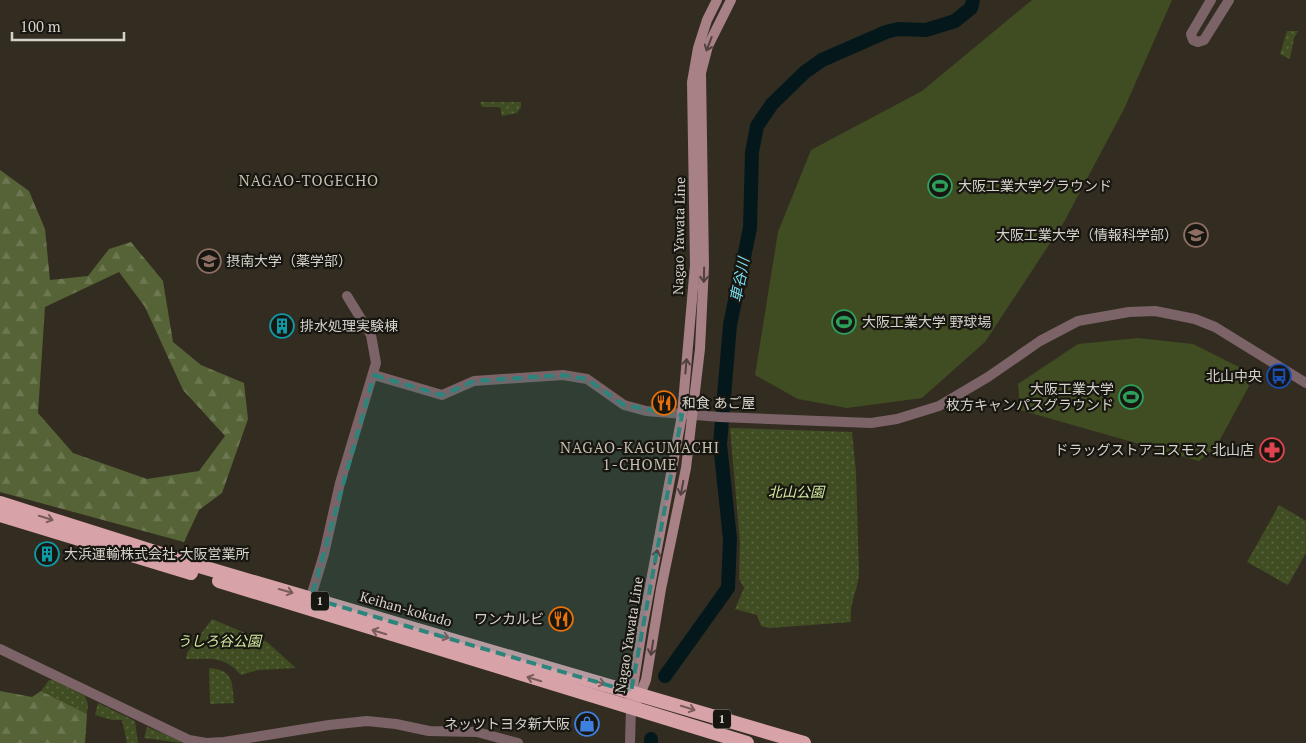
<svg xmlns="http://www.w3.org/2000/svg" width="1306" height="743" font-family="'PT Serif','Noto Sans JP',serif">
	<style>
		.green { fill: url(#green-dots) }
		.forest { fill: url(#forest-firs); fill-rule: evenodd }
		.pitch { fill: #404d22 }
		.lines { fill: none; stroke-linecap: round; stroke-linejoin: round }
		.river { stroke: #04181c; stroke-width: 14 }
		.tertiary { stroke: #7b6367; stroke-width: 10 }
		.secondary { stroke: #a78186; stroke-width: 10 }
		.trunk { stroke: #d8a2a9; stroke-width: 14 }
		.oneway { stroke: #51413f }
		.oneway2 { stroke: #785c5c }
		.marked { fill: #2d847c; fill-opacity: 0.2; stroke: #2d847c; stroke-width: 4; stroke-dasharray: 10 6; stroke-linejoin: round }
		.labels { text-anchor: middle; stroke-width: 4.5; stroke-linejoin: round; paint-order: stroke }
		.shield { fill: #181610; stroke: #9c9a92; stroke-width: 1 }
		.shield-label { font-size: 12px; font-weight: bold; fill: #d5d2ca }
		.poi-label { font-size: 14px; fill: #d5d2ca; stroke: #181610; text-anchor: start }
		.street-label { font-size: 14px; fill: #d5d2ca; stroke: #181610 }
		.park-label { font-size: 14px; font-style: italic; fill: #d4eba1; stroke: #181610 }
		.neighbourhood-label { font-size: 15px; letter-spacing: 1px; fill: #c5bfaf; stroke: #181610 }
		.water-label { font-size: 15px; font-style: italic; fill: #77def2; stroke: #181610 }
	</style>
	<defs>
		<pattern id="green-dots" width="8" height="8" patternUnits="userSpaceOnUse" patternTransform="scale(1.25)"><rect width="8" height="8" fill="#404d22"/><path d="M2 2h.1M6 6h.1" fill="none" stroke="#5b6641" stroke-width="1.8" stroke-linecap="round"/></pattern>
		<pattern id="forest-firs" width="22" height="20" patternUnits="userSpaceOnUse" patternTransform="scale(1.25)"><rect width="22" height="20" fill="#566336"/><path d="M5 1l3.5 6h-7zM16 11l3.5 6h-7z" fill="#6d7852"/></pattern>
	</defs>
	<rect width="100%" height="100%" fill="#332d21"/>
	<g class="green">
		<path d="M 1287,31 L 1298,31 L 1294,38 L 1290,59 L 1280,54 Z"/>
		<path d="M 480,102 L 521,102 L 521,107 L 517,113 L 502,116 L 500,107 L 482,107 Z"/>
		<path d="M 730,428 L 852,432 L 856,472 L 859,574 C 857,594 849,602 851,622 L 770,628 L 761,626 L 757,615 L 735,609 L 744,588 L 739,579 L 740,542 Z"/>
		<path d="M 1279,505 L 1306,521 L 1306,553 L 1288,585 L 1247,562 Z"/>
		<path d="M 212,619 L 267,642 L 296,668 L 258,670 L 241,675 C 224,655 210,659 186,659 L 187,653 Z"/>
		<path d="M 209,668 C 234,670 232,682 234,703 L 210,704 Z"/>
		<path d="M 49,680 L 53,680 L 85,696 L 88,704 L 87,714 L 41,691 Z"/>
		<path d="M 98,703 L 135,721 L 138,743 L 127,743 L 122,720 L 112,720 L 95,715 Z"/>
		<path d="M 147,727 L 179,740 L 181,743 L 144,738 Z"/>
	</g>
	<g class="forest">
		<path d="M 0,170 L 29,191 L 45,229 L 50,280 L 88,276 L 109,249 L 131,242 L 163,281 L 173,342 L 201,365 L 244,383 L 248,419 L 222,493 L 199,510 L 184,542 L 0,492 ZM 119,272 L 145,307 L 183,390 L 225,436 L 199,471 L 147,479 L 73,453 L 38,413 L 45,307 Z"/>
		<path d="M 0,691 L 32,697 L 41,691 L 87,714 L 85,743 L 0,743 Z"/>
	</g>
	<g class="pitch">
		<path d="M 1032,0 L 1172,0 L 1124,109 L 1064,222 L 985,342 L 922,398 L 847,408 L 798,399 L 755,375 L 778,232 L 811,150 L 922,91 Z"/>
		<path d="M 1138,338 L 1193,344 L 1255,375 L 1216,447 L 1199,461 L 1020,410 L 1018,384 L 1078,344 Z"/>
	</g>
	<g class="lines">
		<g class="river">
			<path d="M 665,676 L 728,588 L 730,539 L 720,444 L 730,325 L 750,228 L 752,152 L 757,126 L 772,104 L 805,72 L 822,60 L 886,32 L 898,29 L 926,30 L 955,21 L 971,8 L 973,0"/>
			<path d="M 651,739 L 651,743"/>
		</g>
		<g class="tertiary">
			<path d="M 1211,0 L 1191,34 L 1193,40 L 1198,42 L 1204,40 L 1229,0"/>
			<path d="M 374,375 L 442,395 L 474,381 L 563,375 L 587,379 L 624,405 L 646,411 L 720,417 L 871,423 L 897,419 L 939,406 L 988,377 L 1040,341 L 1078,321 L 1129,312 L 1155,311 L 1195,319 L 1215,327 L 1306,383"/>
			<path d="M 309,603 L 324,554 L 340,483 L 376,363 L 371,335 L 347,296"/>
			<path d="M 0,649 L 189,740 L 206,743 L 224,742 L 329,725 L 367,721 L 396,724 L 429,731 L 477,732 L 518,743"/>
			<path d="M 630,743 L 631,708"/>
		</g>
		<g class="secondary">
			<path d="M 638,699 L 646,680 L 661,589 L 686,468 L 700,349 L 704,266 L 701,73 L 708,46 L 731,0"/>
			<path d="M 631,700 L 642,629 L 682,415 L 695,265 L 692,82 L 698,48 L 707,20 L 717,0"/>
		</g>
		<g class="trunk">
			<path d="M 0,503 L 199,566 L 804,743"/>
			<path d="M 0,515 L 191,573"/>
			<path d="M 219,581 L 747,743"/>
		</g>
	</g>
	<defs><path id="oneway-shaft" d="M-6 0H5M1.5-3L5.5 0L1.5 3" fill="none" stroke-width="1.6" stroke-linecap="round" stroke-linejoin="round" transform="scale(1.25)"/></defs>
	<g class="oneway">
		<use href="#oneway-shaft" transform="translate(709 44) rotate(111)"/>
		<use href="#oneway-shaft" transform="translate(704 275) rotate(91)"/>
		<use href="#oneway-shaft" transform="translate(686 366) rotate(-85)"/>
		<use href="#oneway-shaft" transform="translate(682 488) rotate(101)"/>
		<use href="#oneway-shaft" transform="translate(656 557) rotate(-79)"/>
		<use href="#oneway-shaft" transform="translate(652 648) rotate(99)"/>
	</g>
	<g class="oneway2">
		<use href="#oneway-shaft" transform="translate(46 518) rotate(17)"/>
		<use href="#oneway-shaft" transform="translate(286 591) rotate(16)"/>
		<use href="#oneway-shaft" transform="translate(379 632) rotate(-163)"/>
		<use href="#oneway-shaft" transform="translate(442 636) rotate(16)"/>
		<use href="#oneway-shaft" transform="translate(534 679) rotate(-163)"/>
		<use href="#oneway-shaft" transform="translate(598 682) rotate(16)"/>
		<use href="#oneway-shaft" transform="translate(688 708) rotate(17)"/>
	</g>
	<path class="marked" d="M 374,375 L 442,395 L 474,381 L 563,375 L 587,379 L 624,405 L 682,415 L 631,692 L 311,598 Z"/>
	<defs>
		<g id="stadium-ring" transform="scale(1.25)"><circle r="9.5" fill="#181610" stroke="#2e9e5b" stroke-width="1.5"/><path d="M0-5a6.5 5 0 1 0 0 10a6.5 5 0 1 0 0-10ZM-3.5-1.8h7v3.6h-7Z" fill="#2e9e5b"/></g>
		<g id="university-ring" transform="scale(1.25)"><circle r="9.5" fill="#181610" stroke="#8d6e63" stroke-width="1.5"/><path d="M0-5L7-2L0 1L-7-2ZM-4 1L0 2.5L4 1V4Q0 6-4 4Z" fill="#8d6e63"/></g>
		<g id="building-ring" transform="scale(1.25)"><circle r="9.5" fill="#181610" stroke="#0f9aa8" stroke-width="1.5"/><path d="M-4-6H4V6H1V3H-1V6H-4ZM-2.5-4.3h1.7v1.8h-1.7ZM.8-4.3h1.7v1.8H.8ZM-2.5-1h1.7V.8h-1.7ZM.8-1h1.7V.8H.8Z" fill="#0f9aa8"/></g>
		<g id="bus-ring" transform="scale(1.25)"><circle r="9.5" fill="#181610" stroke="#1a4fb4" stroke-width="1.5"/><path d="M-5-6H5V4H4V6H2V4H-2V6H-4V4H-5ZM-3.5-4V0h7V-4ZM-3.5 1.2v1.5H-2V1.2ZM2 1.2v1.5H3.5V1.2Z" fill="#1a4fb4"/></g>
		<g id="restaurant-ring" transform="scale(1.25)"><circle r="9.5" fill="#181610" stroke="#e8710a" stroke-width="1.5"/><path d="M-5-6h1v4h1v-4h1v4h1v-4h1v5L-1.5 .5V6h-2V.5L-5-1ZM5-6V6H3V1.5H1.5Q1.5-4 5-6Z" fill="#e8710a"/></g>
		<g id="pharmacy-ring" transform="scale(1.25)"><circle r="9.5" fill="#181610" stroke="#e0444e" stroke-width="1.5"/><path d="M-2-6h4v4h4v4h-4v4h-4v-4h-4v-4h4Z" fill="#e0444e"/></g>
		<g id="shop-ring" transform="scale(1.25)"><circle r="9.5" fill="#181610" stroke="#3f7fe0" stroke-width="1.5"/><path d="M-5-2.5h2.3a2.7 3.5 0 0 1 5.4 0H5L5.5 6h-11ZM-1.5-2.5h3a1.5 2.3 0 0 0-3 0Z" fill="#3f7fe0"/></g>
	</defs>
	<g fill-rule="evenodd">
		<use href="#stadium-ring" x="940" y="186"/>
		<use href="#university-ring" x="1196" y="235"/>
		<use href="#university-ring" x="209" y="261"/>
		<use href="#stadium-ring" x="844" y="322"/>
		<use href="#building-ring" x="282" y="326"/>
		<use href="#bus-ring" x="1279" y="376"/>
		<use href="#stadium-ring" x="1131" y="397"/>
		<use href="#restaurant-ring" x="664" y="403"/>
		<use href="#pharmacy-ring" x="1272" y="450"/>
		<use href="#building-ring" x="47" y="554"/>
		<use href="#restaurant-ring" x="561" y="619"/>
		<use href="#shop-ring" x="587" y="724"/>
	</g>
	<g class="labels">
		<g class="shield">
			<rect x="311" y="591.5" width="18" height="19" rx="4"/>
			<rect x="713" y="709.5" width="18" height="19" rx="4"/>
		</g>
		<g class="shield-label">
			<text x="320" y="605">1</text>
			<text x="722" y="723">1</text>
		</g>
		<g class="poi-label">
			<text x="958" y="191">大阪工業大学グラウンド</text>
			<text x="1178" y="240" text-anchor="end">大阪工業大学（情報科学部）</text>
			<text x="226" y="266">摂南大学（薬学部）</text>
			<text x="862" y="327">大阪工業大学 野球場</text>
			<text x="300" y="331">排水処理実験棟</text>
			<text x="1262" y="381" text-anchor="end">北山中央</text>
			<text x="1114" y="394" text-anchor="end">大阪工業大学<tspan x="1114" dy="16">枚方キャンパスグラウンド</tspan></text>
			<text x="682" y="408">和食 あご屋</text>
			<text x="1254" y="455" text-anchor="end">ドラッグストアコスモス 北山店</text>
			<text x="64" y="559">大浜運輸株式会社 大阪営業所</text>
			<text x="544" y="624" text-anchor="end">ワンカルビ</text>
			<text x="570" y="729" text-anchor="end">ネッツトヨタ新大阪</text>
		</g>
		<g class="street-label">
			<text transform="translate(679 236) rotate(-89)" y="5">Nagao Yawata Line</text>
			<text transform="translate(406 609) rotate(16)" y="5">Keihan-kokudo</text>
			<text transform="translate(629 635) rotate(-81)" y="5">Nagao Yawata Line</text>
		</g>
		<g class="park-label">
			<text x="796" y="497">北山公園</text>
			<text x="219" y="646">うしろ谷公園</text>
		</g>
		<g class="neighbourhood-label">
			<text x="309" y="186">NAGAO-TOGECHO</text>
			<text x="640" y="453">NAGAO-KAGUMACHI<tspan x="640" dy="17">1-CHOME</tspan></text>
		</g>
		<g class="water-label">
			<text transform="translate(740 280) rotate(-79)" y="5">車谷川</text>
		</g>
	</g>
	<path d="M12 32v8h112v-8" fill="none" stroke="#d5d2ca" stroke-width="2.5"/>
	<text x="20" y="32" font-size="15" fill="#d5d2ca" stroke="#181610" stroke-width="4" paint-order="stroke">100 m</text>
</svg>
